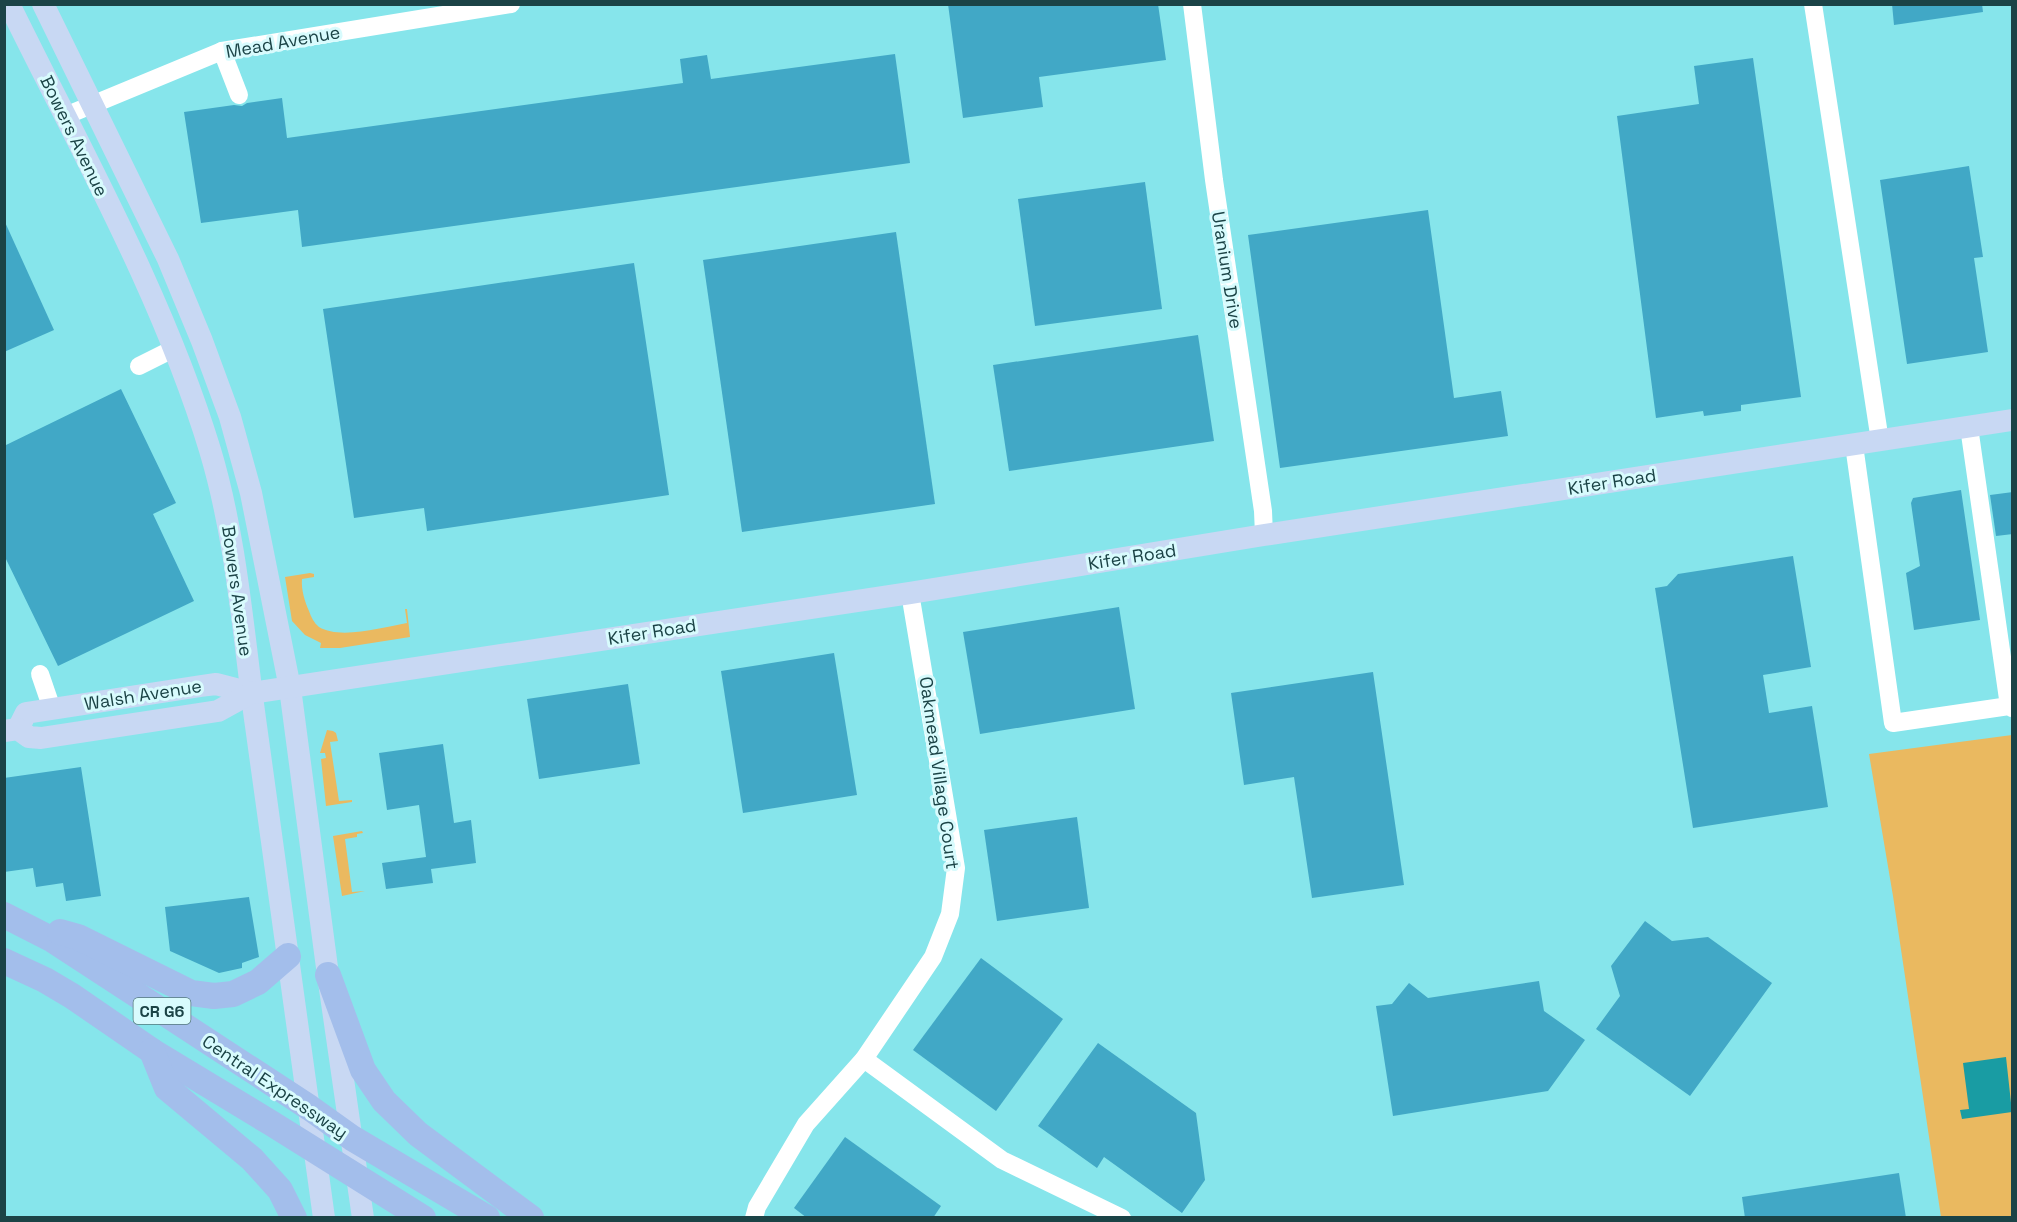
<svg xmlns="http://www.w3.org/2000/svg" width="2017" height="1222" font-family="'Space Grotesk',sans-serif">
	<style>
		.green { fill: #eab960 }
		.water { fill: #199ca3 }
		.building { fill: #41a8c6 }
		.lines { fill: none; stroke-linecap: round; stroke-linejoin: round }
		.minor { stroke: #fff; stroke-width: 18 }
		.major { stroke: #c8d8f3; stroke-width: 22 }
		.highway { stroke: #a3beeb; stroke-width: 26 }
		.labels { text-anchor: middle; stroke-width: 6; stroke-linejoin: round; paint-order: stroke }
		.shield { fill: #d8fbfd; stroke: #547a7d; stroke-width: 1.5 }
		.shield-label { font-size: 16px; font-weight: bold; fill: #1b4346 }
		.street-label { font-size: 18px; fill: #1b4346; stroke: #d8fbfd }
	</style>
	<rect width="100%" height="100%" fill="#86e5eb"/>
	<g class="green">
		<path d="M 310,573 L 314,574 L 314,577 L 302,579 C 301,590 305,602 309,611 C 311,617 314,623 319,627 C 340,640 384,627 407,623 L 405,609 L 407,609 L 410,637 L 340,648 L 320,648 L 321,643 L 305,635 L 292,621 L 285,577 Z"/>
		<path d="M 327,730 L 333,731 L 336,733 L 338,741 L 330,742 L 339,801 L 352,800 L 352,802 L 326,806 L 321,759 L 326,758 L 325,753 L 320,753 Z"/>
		<path d="M 2012,735 L 2012,1217 L 1941,1217 L 1893,896 L 1869,754 Z"/>
		<path d="M 362,831 L 363,833 L 357,834 L 357,837 L 345,839 L 352,892 L 365,891 L 342,896 L 333,836 Z"/>
	</g>
	<path class="water" d="M 2006,1057 L 2012,1112 L 1962,1119 L 1960,1110 L 1969,1109 L 1963,1063 Z"/>
	<g class="building">
		<path d="M 948,4 L 1158,4 L 1166,60 L 1039,77 L 1043,107 L 963,118 Z"/>
		<path d="M 1892,4 L 1982,4 L 1983,12 L 1894,25 Z"/>
		<path d="M 895,54 L 910,163 L 302,247 L 298,210 L 201,223 L 184,112 L 234,105 L 242,106 L 247,103 L 282,98 L 287,138 L 683,83 L 680,59 L 707,55 L 711,79 Z"/>
		<path d="M 1753,58 L 1801,397 L 1741,405 L 1741,411 L 1704,416 L 1703,411 L 1656,418 L 1617,116 L 1699,104 L 1694,66 Z"/>
		<path d="M 1969,166 L 1983,257 L 1974,258 L 1988,352 L 1907,364 L 1880,180 Z"/>
		<path d="M 1145,182 L 1162,309 L 1035,326 L 1018,199 Z"/>
		<path d="M 1428,210 L 1454,398 L 1501,391 L 1508,436 L 1280,468 L 1248,235 Z"/>
		<path d="M 4,220 L 54,330 L 4,352 Z"/>
		<path d="M 896,232 L 935,504 L 742,532 L 703,260 Z"/>
		<path d="M 634,263 L 669,495 L 427,531 L 424,508 L 354,518 L 323,309 Z"/>
		<path d="M 1198,335 L 1214,441 L 1009,471 L 993,365 Z"/>
		<path d="M 121,389 L 176,503 L 153,514 L 194,601 L 58,666 L 4,555 L 4,446 Z"/>
		<path d="M 1961,490 L 1980,620 L 1914,630 L 1906,573 L 1920,566 L 1911,503 L 1913,498 Z"/>
		<path d="M 2013,492 L 2013,534 L 1996,536 L 1990,495 Z"/>
		<path d="M 1793,556 L 1811,667 L 1763,675 L 1769,713 L 1812,706 L 1828,807 L 1693,828 L 1655,588 L 1667,586 L 1678,574 Z"/>
		<path d="M 1119,607 L 1135,709 L 980,734 L 963,632 Z"/>
		<path d="M 834,653 L 857,795 L 743,813 L 721,671 Z"/>
		<path d="M 1373,672 L 1404,885 L 1312,898 L 1294,777 L 1244,785 L 1231,693 Z"/>
		<path d="M 628,684 L 640,764 L 539,779 L 527,699 Z"/>
		<path d="M 443,744 L 454,823 L 471,820 L 476,863 L 431,869 L 433,883 L 386,889 L 382,863 L 426,857 L 419,805 L 387,810 L 379,753 Z"/>
		<path d="M 81,767 L 101,896 L 66,901 L 63,883 L 36,887 L 33,868 L 4,872 L 4,778 Z"/>
		<path d="M 1077,817 L 1089,908 L 997,921 L 984,830 Z"/>
		<path d="M 249,897 L 259,957 L 242,963 L 242,968 L 219,973 L 170,951 L 165,907 Z"/>
		<path d="M 1645,921 L 1672,941 L 1708,937 L 1772,983 L 1690,1096 L 1596,1029 L 1620,996 L 1611,966 Z"/>
		<path d="M 981,958 L 1063,1019 L 996,1111 L 913,1050 Z"/>
		<path d="M 1539,981 L 1544,1011 L 1585,1040 L 1548,1091 L 1393,1116 L 1376,1006 L 1392,1004 L 1409,983 L 1428,998 Z"/>
		<path d="M 1098,1043 L 1196,1113 L 1205,1180 L 1182,1213 L 1104,1157 L 1097,1168 L 1038,1126 Z"/>
		<path d="M 845,1137 L 941,1206 L 933,1218 L 807,1218 L 794,1208 Z"/>
		<path d="M 1899,1173 L 1906,1218 L 1745,1218 L 1742,1197 Z"/>
	</g>
	<g class="lines">
		<g class="minor">
			<path d="M 1192,4 L 1214,180 L 1263,511 L 1264,535"/>
			<path d="M 1813,4 L 1880,441"/>
			<path d="M 222,51 L 239,95"/>
			<path d="M 65,116 L 222,51 L 511,4"/>
			<path d="M 139,366 L 173,349"/>
			<path d="M 1969,427 L 2009,706"/>
			<path d="M 1854,445 L 1893,723 L 2009,706 L 2012,708"/>
			<path d="M 40,674 L 52,709"/>
			<path d="M 864,1059 L 1002,1160 L 1122,1218"/>
			<path d="M 754,1218 L 757,1207 L 806,1124 L 864,1059 L 933,957 L 950,914 L 956,868 L 910,593"/>
		</g>
		<g class="major">
			<path d="M 9,4 C 80,149 163,295 210,450 C 237,540 243,634 256,726 C 279,890 301,1054 324,1218"/>
			<path d="M 43,4 L 168,259 L 202,341 L 230,417 L 251,493 L 290,688 L 328,975 L 363,1218"/>
			<path d="M 18,729 L 26,713 L 201,686 L 216,684 L 251,693"/>
			<path d="M 4,731 L 18,729 L 29,737 L 41,738 L 218,711 L 251,693 L 910,593 L 1264,535 L 2012,420"/>
		</g>
		<g class="highway">
			<path d="M 4,915 L 53,940 L 310,1108 L 352,1138 L 487,1218"/>
			<path d="M 60,932 L 78,937 L 191,993 L 214,996 L 233,994 L 258,982 L 288,956"/>
			<path d="M 4,961 L 45,980 L 72,996 L 152,1051 L 271,1123 L 423,1218"/>
			<path d="M 328,975 L 363,1070 L 384,1101 L 418,1134 L 531,1218"/>
			<path d="M 152,1051 L 167,1088 L 252,1159 L 280,1190 L 294,1218"/>
		</g>
	</g>
	<g class="labels">
		<rect class="shield" x="133.5" y="998" width="57" height="26" rx="4.5"/>
		<g class="shield-label">
			<text x="162" y="1017">CR G6</text>
		</g>
		<g class="street-label">
			<text transform="translate(283 42) rotate(-10)" y="6">Mead Avenue</text>
			<text transform="translate(74 136) rotate(64)" y="6">Bowers Avenue</text>
			<text transform="translate(1227 270) rotate(81)" y="6">Uranium Drive</text>
			<text transform="translate(1612 482) rotate(-9)" y="6">Kifer Road</text>
			<text transform="translate(1132 557) rotate(-9)" y="6">Kifer Road</text>
			<text transform="translate(237 591) rotate(82)" y="6">Bowers Avenue</text>
			<text transform="translate(652 632) rotate(-9)" y="6">Kifer Road</text>
			<text transform="translate(143 695) rotate(-9)" y="6">Walsh Avenue</text>
			<text transform="translate(939 773) rotate(82)" y="6">Oakmead Village Court</text>
			<text transform="translate(275 1087) rotate(34)" y="6">Central Expressway</text>
		</g>
	</g>
	<rect width="2017" height="1222" fill="none" stroke="#1b4346" stroke-width="12"/>
</svg>
